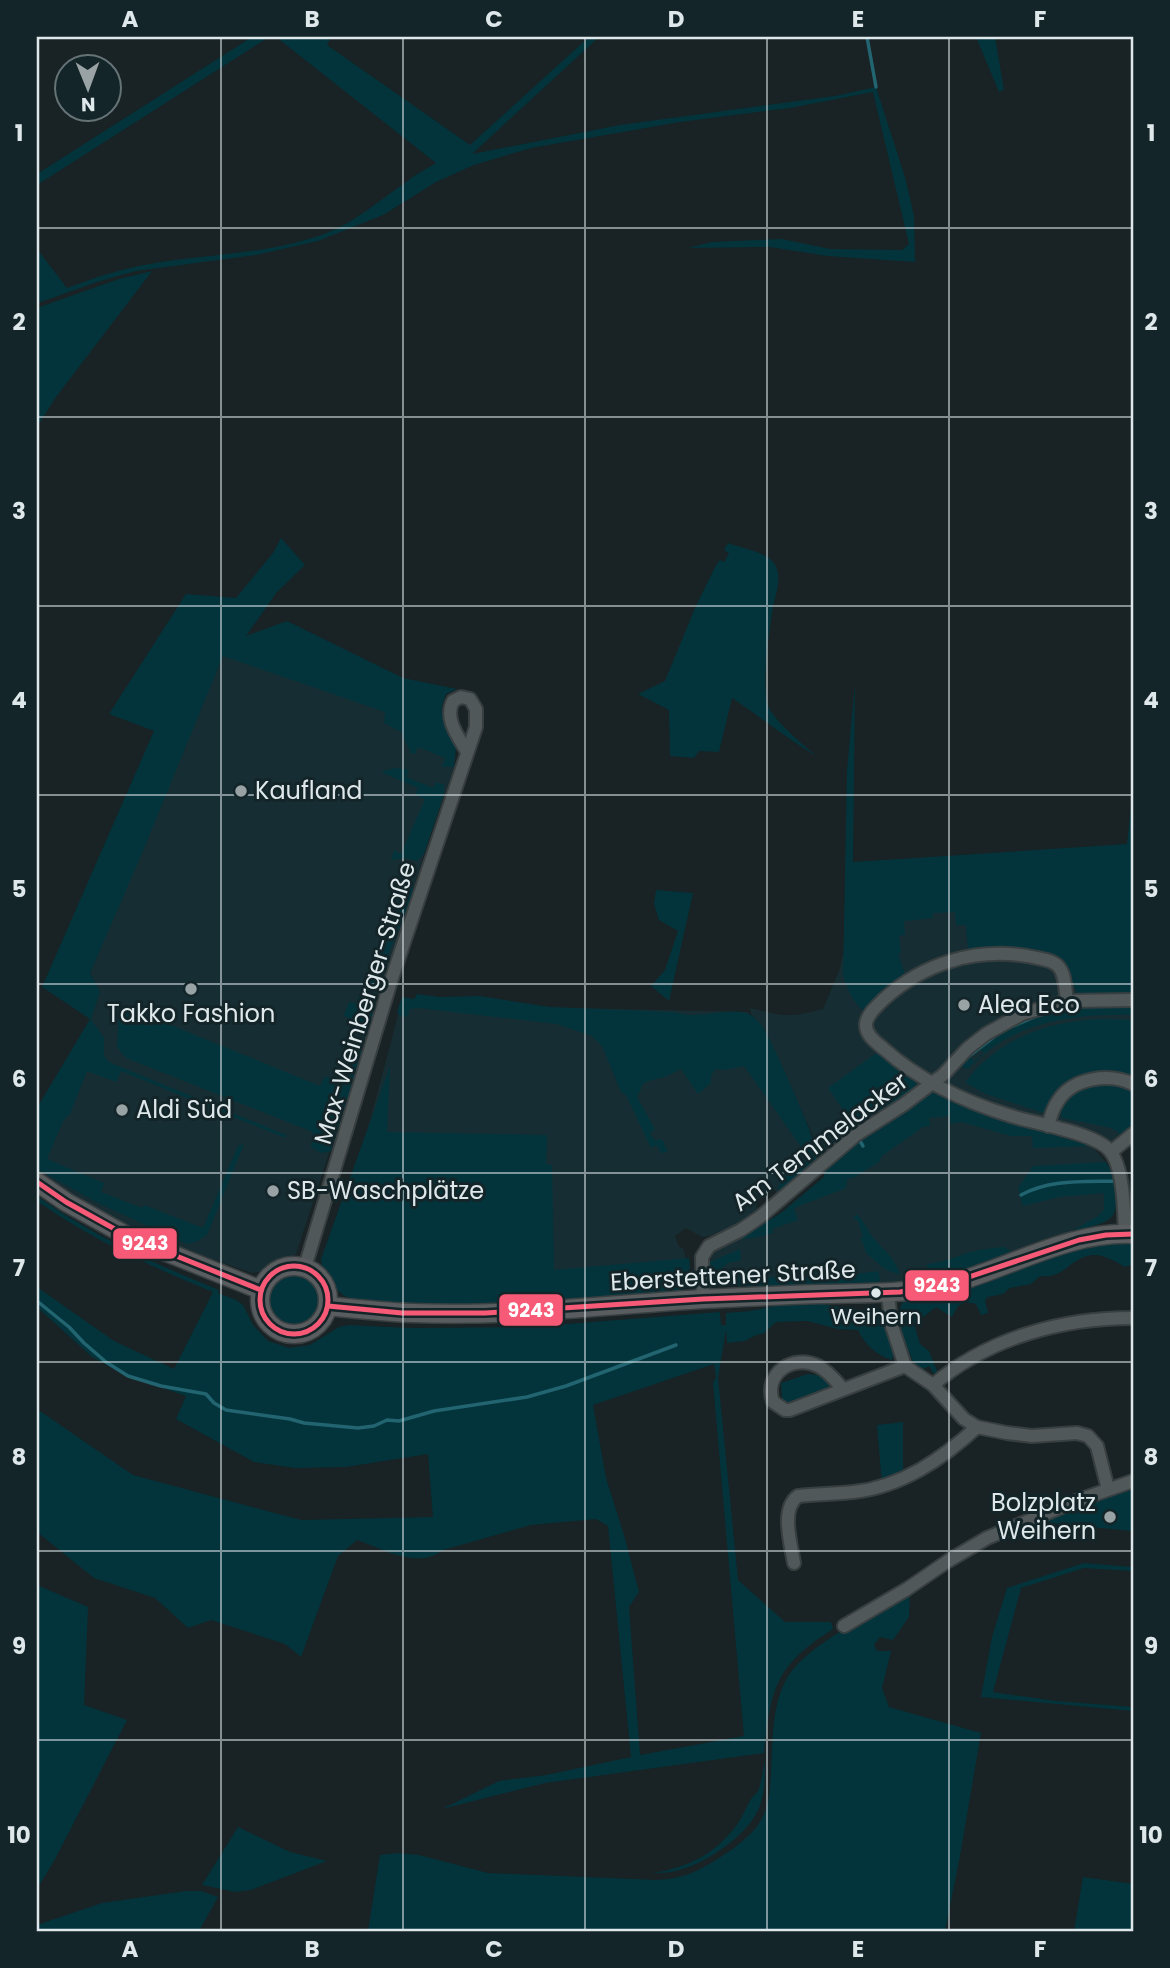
<svg xmlns="http://www.w3.org/2000/svg" width="1170" height="1968" font-family="Poppins,sans-serif">
	<style>
		.built { fill: #162e33 }
		.green { fill: #03343c; fill-rule: evenodd }
		.lines { fill: none; stroke-linecap: round; stroke-linejoin: round }
		.stream { stroke: #226470; stroke-width: 3.5 }
		.street-casing { stroke: #383f41; stroke-width: 16 }
		.secondary-casing { stroke: #383f41; stroke-width: 21 }
		.street { stroke: #51585a; stroke-width: 12 }
		.secondary { stroke: #5a5d5f; stroke-width: 18 }
		.bus-1-casing { stroke: #142529; stroke-width: 10 }
		.bus-1 { stroke: #f75a77; stroke-width: 5 }
		.grid { fill: none; stroke: #dee8eb; stroke-width: 2; stroke-opacity: 0.55 }
		.poi-dot { fill: #99a3a5; stroke: #142529; stroke-width: 2.5 }
		.bus-dot { fill: #dee8eb; stroke: #142529; stroke-width: 2.5 }
		.labels { text-anchor: middle; stroke-width: 6; stroke-linejoin: round; paint-order: stroke }
		.bus-label { font-size: 22px; fill: #dee8eb; stroke: #142529 }
		.poi-label { font-size: 24px; fill: #dee8eb; stroke: #142529; text-anchor: start }
		.street-label { font-size: 24px; fill: #dee8eb; stroke: #142529 }
		.line-badge { stroke: #142529; stroke-width: 2.5 }
		.badge-label { font-size: 19px; text-anchor: middle; font-weight: bold; fill: #fff }
		.neatline { fill: none; stroke: #dee8eb; stroke-width: 2.5 }
		.grid-label { font-size: 23px; text-anchor: middle; font-weight: bold; fill: #dee8eb }
	</style>
	<rect width="100%" height="100%" fill="#192224"/>
	<g class="built">
		<path d="M 233,640 L 456,740 L 454,767 L 424,854 L 362,1053 L 296,1254 L 265,1271 L 252,1273 L 138,1233 L 61,1191 L 37,1173 L 37,1108 L 91,1019 L 100,992 L 90,973 L 223,656 Z"/>
		<path d="M 1133,906 L 1133,1143 L 1092,1146 L 1106,1162 L 1114,1177 L 1116,1205 L 1114,1214 L 1110,1219 L 1072,1231 L 1014,1255 L 919,1284 L 741,1286 L 722,1283 L 712,1275 L 710,1262 L 715,1251 L 754,1231 L 781,1213 L 824,1177 L 824,1170 L 819,1158 L 813,1136 L 765,1030 L 751,1014 L 750,1008 L 781,1015 L 797,1015 L 823,1009 L 839,971 L 844,951 L 859,911 Z"/>
		<path d="M 401,1004 L 748,1012 L 817,1161 L 778,1193 L 773,1189 L 756,1201 L 757,1211 L 742,1222 L 709,1236 L 702,1237 L 686,1228 L 675,1236 L 679,1247 L 683,1248 L 686,1259 L 675,1282 L 334,1257 Z"/>
	</g>
	<g class="green">
		<path d="M 252,37 L 269,37 L 37,185 L 37,174 Z"/>
		<path d="M 276,37 L 331,37 L 327,45 L 470,145 L 589,37 L 599,37 L 472,154 L 620,125 L 835,96 L 876,87 L 905,177 L 914,216 L 915,262 L 827,256 L 770,247 L 688,248 L 712,242 L 782,239 L 830,249 L 902,250 L 909,244 L 873,92 L 790,108 L 680,122 L 531,148 L 474,165 L 436,182 L 383,215 L 318,241 L 256,255 L 136,271 L 97,282 L 38,303 L 37,301 L 37,249 L 67,288 C 96,277 124,268 155,263 C 209,254 266,254 318,236 C 353,225 379,200 409,180 C 417,173 427,169 436,163 Z"/>
		<path d="M 976,37 L 995,37 L 1004,90 L 999,92 Z"/>
		<path d="M 152,271 L 56,397 L 37,427 L 37,308 L 119,279 Z"/>
		<path d="M 281,538 L 305,565 L 277,592 L 246,636 L 287,621 L 403,678 L 457,689 L 446,694 C 436,719 446,717 454,738 C 457,746 455,758 454,767 L 442,767 L 445,758 L 418,747 L 415,754 L 411,753 L 401,732 L 384,723 L 385,712 L 223,656 L 140,858 L 90,973 L 100,992 L 91,1019 L 104,1038 L 104,1056 L 109,1062 L 286,1135 L 285,1138 L 121,1071 L 116,1082 L 87,1071 L 70,1114 L 63,1121 L 47,1159 L 104,1183 L 101,1192 L 142,1208 L 144,1205 L 203,1228 L 238,1146 L 244,1144 L 207,1235 L 198,1241 L 187,1244 L 98,1203 L 37,1169 L 37,1108 L 90,1019 L 42,987 L 154,731 L 109,714 L 186,594 L 236,598 L 273,553 Z"/>
		<path d="M 728,543 C 741,548 762,551 772,561 C 784,573 776,593 773,607 C 770,628 760,690 769,708 C 776,722 805,747 818,757 C 788,740 761,717 732,698 L 719,752 L 699,751 L 694,758 L 670,756 L 669,710 L 638,694 L 665,681 L 695,608 L 716,565 L 720,560 L 724,562 L 729,553 L 724,550 Z"/>
		<path d="M 855,683 L 853,862 L 1127,844 L 1133,787 L 1133,995 L 1078,993 C 1071,984 1071,971 1063,964 C 1043,943 995,948 968,949 L 966,925 L 956,925 L 955,912 L 933,913 L 933,918 L 904,921 L 905,935 L 899,936 L 901,953 L 898,953 L 906,978 L 866,1012 C 853,1004 848,990 843,976 L 847,771 Z"/>
		<path d="M 394,768 L 409,770 L 406,777 L 433,788 L 436,782 L 444,785 L 444,793 L 424,854 L 417,861 L 405,858 L 391,860 L 394,850 L 401,854 L 425,799 L 415,795 L 418,788 L 381,772 Z"/>
		<path d="M 398,878 L 409,878 L 413,881 L 413,892 L 366,1010 L 375,1013 L 369,1025 C 358,1024 352,1022 344,1015 L 349,1002 L 356,1004 L 404,889 L 396,883 Z"/>
		<path d="M 656,890 L 693,893 L 669,1001 L 651,986 L 665,970 L 678,931 L 659,920 L 654,904 Z"/>
		<path d="M 417,994 L 440,997 L 480,996 L 550,1007 L 674,1012 C 701,1021 727,1006 749,1014 C 754,1016 760,1023 764,1029 C 772,1042 820,1147 818,1158 C 817,1169 787,1186 778,1193 L 780,1180 L 809,1158 L 744,1066 L 726,1070 L 716,1069 L 711,1075 L 711,1083 L 698,1094 L 681,1069 L 667,1076 L 649,1081 L 643,1084 L 637,1097 L 655,1129 L 650,1133 L 655,1141 L 660,1139 L 663,1141 L 668,1152 L 661,1153 L 657,1145 L 651,1148 L 626,1095 L 621,1092 L 602,1046 L 592,1036 L 557,1024 L 418,1008 L 410,1009 L 408,1015 L 406,1017 L 399,1015 L 397,1012 L 402,997 L 414,999 Z"/>
		<path d="M 1110,1005 L 1133,1006 L 1133,1015 C 1073,1013 1011,1022 968,1069 L 960,1066 L 969,1056 L 974,1061 L 984,1053 L 979,1047 C 1022,1017 1057,1007 1110,1005 Z"/>
		<path d="M 129,1008 L 320,1086 L 325,1076 L 335,1080 L 348,1049 L 339,1045 C 348,1039 359,1043 362,1053 L 331,1151 L 321,1153 L 311,1147 L 313,1132 L 126,1058 L 117,1047 L 119,1015 L 125,1017 Z"/>
		<path d="M 1105,1019 L 1133,1020 L 1133,1081 L 1119,1074 L 1056,1096 L 1044,1113 L 986,1094 L 966,1083 L 966,1081 C 1000,1037 1051,1020 1105,1019 Z"/>
		<path d="M 879,1051 L 916,1080 L 916,1088 L 857,1130 L 828,1088 Z"/>
		<path d="M 390,1066 L 387,1132 L 547,1135 L 546,1164 L 552,1165 L 554,1270 L 689,1258 L 690,1267 L 683,1291 L 676,1294 C 583,1301 488,1313 394,1304 C 380,1302 360,1303 347,1297 C 335,1292 331,1280 322,1271 L 321,1259 Z"/>
		<path d="M 1105,1083 L 1129,1087 L 1133,1091 L 1133,1128 L 1123,1137 L 1115,1130 L 1107,1127 L 1062,1118 C 1055,1093 1088,1087 1105,1083 Z"/>
		<path d="M 932,1093 L 941,1095 L 999,1119 L 1091,1146 L 1033,1148 L 1032,1136 L 1011,1136 L 961,1122 L 951,1124 L 949,1116 L 929,1118 L 930,1126 L 923,1127 L 882,1156 L 879,1162 L 853,1178 L 852,1177 L 847,1180 L 846,1188 L 794,1208 L 798,1220 L 772,1229 L 773,1233 L 754,1238 L 738,1239 L 781,1213 L 824,1177 L 824,1170 L 860,1138 L 865,1137 Z"/>
		<path d="M 1106,1162 C 1114,1174 1123,1209 1109,1219 C 1100,1226 1083,1228 1072,1231 L 1098,1216 L 1104,1210 L 1104,1193 L 1059,1197 L 1023,1206 L 1018,1188 L 1033,1166 Z"/>
		<path d="M 37,1196 C 93,1236 155,1264 219,1290 L 218,1293 L 236,1300 L 243,1305 L 253,1325 L 268,1341 L 289,1348 L 310,1345 L 339,1327 L 349,1325 L 409,1328 L 528,1327 L 720,1312 L 721,1325 L 726,1325 L 726,1313 L 750,1311 L 780,1305 L 821,1304 L 874,1312 L 882,1315 L 894,1353 L 892,1360 C 876,1355 865,1345 858,1330 L 838,1329 L 807,1321 L 776,1322 L 763,1334 L 756,1335 L 745,1341 L 727,1343 L 726,1329 L 718,1378 L 738,1580 L 785,1622 L 831,1622 L 833,1629 C 775,1666 771,1688 764,1753 L 545,1783 L 442,1809 L 499,1781 L 546,1775 L 631,1757 L 608,1526 L 596,1519 L 531,1525 L 443,1550 C 418,1570 383,1549 357,1540 L 338,1556 L 301,1657 L 285,1644 L 211,1620 L 188,1628 L 155,1598 L 94,1578 L 37,1532 L 37,1409 L 133,1475 L 301,1520 L 433,1517 L 428,1454 L 346,1467 L 295,1468 L 254,1462 L 176,1419 L 186,1396 L 128,1376 L 92,1357 L 37,1307 L 37,1287 L 114,1341 L 174,1369 L 213,1292 C 151,1267 91,1239 37,1201 ZM 714,1364 L 716,1377 L 713,1383 L 744,1736 L 640,1755 L 629,1607 L 639,1592 L 624,1535 L 606,1478 L 593,1405 Z"/>
		<path d="M 857,1214 C 864,1222 865,1225 870,1233 C 881,1250 892,1252 900,1274 C 884,1272 877,1262 865,1252 L 865,1248 L 860,1237 L 863,1237 L 858,1221 L 853,1218 Z"/>
		<path d="M 1133,1241 L 1133,1264 L 1125,1267 C 1116,1262 1105,1255 1095,1255 C 1071,1255 1065,1280 1040,1276 L 1031,1284 L 1010,1288 L 1003,1294 L 988,1297 L 985,1300 L 988,1313 L 981,1315 L 976,1304 L 966,1302 L 958,1306 L 952,1317 L 936,1307 L 914,1324 L 920,1344 L 929,1351 L 938,1373 L 933,1373 L 929,1366 L 922,1370 L 915,1369 C 914,1359 902,1339 898,1327 L 904,1325 L 901,1318 L 895,1320 L 904,1299 L 1080,1245 Z"/>
		<path d="M 1005,1247 L 1014,1255 L 942,1277 L 928,1274 L 927,1264 C 943,1263 956,1256 971,1252 C 982,1249 993,1248 1005,1247 Z"/>
		<path d="M 740,1249 L 741,1260 L 728,1263 L 722,1268 L 726,1275 L 734,1277 L 824,1278 L 878,1271 C 881,1278 880,1281 875,1287 C 843,1288 810,1286 777,1286 C 760,1286 739,1289 723,1283 C 713,1279 710,1271 710,1262 Z"/>
		<circle cx="293" cy="1299" r="29"/>
		<path d="M 808,1374 C 819,1375 825,1377 832,1385 L 796,1401 L 788,1403 L 782,1399 L 781,1383 Z"/>
		<path d="M 903,1422 L 903,1476 L 882,1484 L 877,1425 Z"/>
		<path d="M 1133,1489 L 1133,1531 L 1037,1522 Z"/>
		<path d="M 1084,1563 L 1133,1567 L 1133,1571 L 1084,1568 L 1021,1588 L 993,1692 L 1055,1701 L 1133,1707 L 1133,1711 L 981,1697 L 992,1637 L 1007,1588 Z"/>
		<path d="M 37,1585 L 88,1607 L 84,1705 L 127,1720 L 54,1861 L 37,1889 Z"/>
		<path d="M 910,1594 L 909,1617 L 893,1640 L 880,1637 L 874,1645 L 877,1651 L 891,1651 L 882,1688 L 889,1707 L 981,1733 L 960,1856 L 945,1931 L 368,1931 L 380,1855 L 398,1853 L 419,1855 L 488,1873 L 657,1880 C 683,1879 701,1870 722,1856 C 735,1848 749,1837 758,1825 C 769,1809 770,1791 771,1773 C 773,1742 771,1706 787,1678 C 807,1644 874,1613 910,1594 Z"/>
		<path d="M 765,1759 C 765,1775 765,1793 759,1808 C 748,1835 707,1863 679,1870 C 670,1873 662,1873 652,1873 C 688,1868 717,1853 738,1823 C 743,1816 746,1807 751,1799 C 752,1797 757,1793 758,1791 C 762,1782 763,1769 765,1759 Z"/>
		<path d="M 238,1827 L 290,1852 L 327,1861 L 251,1890 L 235,1892 L 202,1885 Z"/>
		<path d="M 1083,1877 L 1133,1884 L 1133,1931 L 1074,1931 Z"/>
		<path d="M 186,1891 L 201,1891 L 218,1897 L 199,1931 L 37,1931 L 37,1925 L 102,1903 Z"/>
	</g>
	<g class="lines">
		<g class="stream">
			<path d="M 867,37 L 876,87"/>
			<path d="M 1123,1006 L 1133,1006"/>
			<path d="M 1053,1011 L 1080,1007"/>
			<path d="M 1011,1027 L 1039,1015"/>
			<path d="M 969,1056 L 995,1036"/>
			<path d="M 857,1136 L 863,1146"/>
			<path d="M 1021,1195 C 1050,1179 1084,1182 1117,1181"/>
			<path d="M 37,1301 L 69,1327 L 84,1343 L 106,1362 L 128,1376 L 161,1386 L 206,1394 L 214,1403 L 226,1410 L 290,1419 L 304,1423 L 358,1428 L 374,1426 L 387,1420 L 399,1421 L 434,1411 L 527,1397 L 566,1386 L 676,1345"/>
		</g>
		<g class="street-casing">
			<g id="street">
				<path d="M 1067,1001 C 1065,990 1066,973 1057,965 C 1050,959 1036,958 1027,956 C 975,948 924,963 884,999 C 877,1006 867,1014 866,1024 C 865,1035 877,1043 884,1049 C 920,1081 965,1102 1011,1116 C 1033,1123 1096,1133 1110,1151 C 1124,1168 1124,1212 1125,1234"/>
				<path d="M 1048,1126 C 1050,1118 1053,1108 1058,1101 C 1073,1077 1110,1073 1133,1084"/>
				<path d="M 1111,1152 L 1133,1134"/>
				<path d="M 305,1267 L 390,984 L 476,727 L 476,709 L 470,699 L 461,697 L 453,701 C 444,719 458,736 467,752"/>
				<path d="M 888,1293 L 891,1323 L 905,1366 L 933,1385 L 964,1419 L 977,1427 L 1007,1433 L 1032,1436 L 1077,1433 L 1088,1436 L 1097,1446 L 1108,1489"/>
				<path d="M 703,1299 L 702,1257 L 709,1246 L 741,1230 L 760,1217 L 856,1135 L 903,1105 L 943,1075 L 968,1048 L 986,1034 L 1022,1014 L 1067,1001 L 1133,1000"/>
				<path d="M 933,1385 C 988,1338 1062,1318 1133,1318"/>
				<path d="M 843,1389 C 836,1381 828,1371 818,1366 C 793,1354 763,1373 773,1402 L 785,1410 L 790,1410 L 905,1366"/>
				<path d="M 794,1563 C 791,1544 780,1509 798,1496 C 817,1494 835,1494 853,1492 C 902,1487 942,1459 977,1427"/>
				<path d="M 844,1626 L 907,1589 L 948,1561 L 987,1538 L 1076,1501 L 1133,1481"/>
			</g>
		</g>
		<g class="secondary-casing">
			<g id="secondary">
				<path d="M 37,1182 L 66,1202 L 129,1237 L 261,1290"/>
				<circle cx="294" cy="1300" r="34"/>
				<path d="M 328,1306 C 356,1309 384,1312 412,1313 C 510,1317 606,1305 703,1299 C 743,1297 784,1295 825,1294 C 858,1293 892,1294 925,1289 C 996,1278 1059,1231 1133,1234"/>
			</g>
		</g>
		<use href="#street" class="street"/>
		<use href="#secondary" class="secondary"/>
		<g class="bus-1-casing">
			<g id="bus-1">
				<path d="M 37,1182 L 66,1202 L 129,1237 L 261,1290"/>
				<circle cx="294" cy="1300" r="34"/>
				<path d="M 328,1306 L 402,1313 L 485,1313 L 703,1299 L 900,1292 L 951,1283 L 1079,1240 L 1106,1235 L 1133,1234"/>
			</g>
		</g>
		<use href="#bus-1" class="bus-1"/>
	</g>
	<path class="grid" d="M 221,37 L 221,1931M 403,37 L 403,1931M 585,37 L 585,1931M 767,37 L 767,1931M 949,37 L 949,1931M 37,228 L 1133,228M 37,417 L 1133,417M 37,606 L 1133,606M 37,795 L 1133,795M 37,984 L 1133,984M 37,1173 L 1133,1173M 37,1362 L 1133,1362M 37,1551 L 1133,1551M 37,1740 L 1133,1740"/>
	<g class="poi-dot">
		<circle cx="241" cy="791" r="7"/>
		<circle cx="191" cy="989" r="7"/>
		<circle cx="964" cy="1005" r="7"/>
		<circle cx="122" cy="1110" r="7"/>
		<circle cx="273" cy="1191" r="7"/>
		<circle cx="1110" cy="1517" r="7"/>
	</g>
	<circle class="bus-dot" cx="876" cy="1293" r="6"/>
	<g class="labels">
		<g class="bus-label">
			<text x="876" y="1324">Weihern</text>
		</g>
		<g class="poi-label">
			<text x="255" y="799">Kaufland</text>
			<text x="978" y="1013">Alea Eco</text>
			<text x="191" y="1022" text-anchor="middle">Takko Fashion</text>
			<text x="136" y="1118">Aldi Süd</text>
			<text x="287" y="1199">SB-Waschplätze</text>
			<text x="1096" y="1511" text-anchor="end">Bolzplatz<tspan x="1096" dy="28">Weihern</tspan></text>
		</g>
		<g class="street-label">
			<text transform="translate(365 1003) rotate(-73)" y="8">Max-Weinberger-Straße</text>
			<text transform="translate(820 1142) rotate(-37)" y="8">Am Temmelacker</text>
			<text transform="translate(733 1276) rotate(-3)" y="8">Eberstettener Straße</text>
		</g>
	</g>
	<g class="line-badge">
		<rect x="112" y="1227" width="66" height="33" rx="7" fill="#f75a77"/>
		<rect x="904" y="1269" width="66" height="33" rx="7" fill="#f75a77"/>
		<rect x="498" y="1293" width="66" height="34" rx="7" fill="#f75a77"/>
	</g>
	<g class="badge-label">
		<text x="145" y="1250">9243</text>
		<text x="937" y="1292">9243</text>
		<text x="531" y="1317">9243</text>
	</g>
	<rect width="1170" height="1968" fill="none" stroke="#142529" stroke-width="77"/>
	<g transform="translate(88 88) rotate(179)"><circle r="33" fill="#142529" stroke="#657377" stroke-width="2"/>
	<path d="M0-5L12 26L0 18L-12 26Z" fill="#99a3a5"/>
	<text y="-10" font-size="19" font-weight="bold" text-anchor="middle" fill="#dee8eb">N</text>
	</g>
	<rect x="38" y="38" width="1094" height="1892" class="neatline"/>
	<g class="grid-label">
		<text x="130" y="27">A</text>
		<text x="312" y="27">B</text>
		<text x="494" y="27">C</text>
		<text x="676" y="27">D</text>
		<text x="858" y="27">E</text>
		<text x="1040" y="27">F</text>
		<text x="19" y="141">1</text>
		<text x="1151" y="141">1</text>
		<text x="19" y="330">2</text>
		<text x="1151" y="330">2</text>
		<text x="19" y="519">3</text>
		<text x="1151" y="519">3</text>
		<text x="19" y="708">4</text>
		<text x="1151" y="708">4</text>
		<text x="19" y="897">5</text>
		<text x="1151" y="897">5</text>
		<text x="19" y="1087">6</text>
		<text x="1151" y="1087">6</text>
		<text x="19" y="1276">7</text>
		<text x="1151" y="1276">7</text>
		<text x="19" y="1465">8</text>
		<text x="1151" y="1465">8</text>
		<text x="19" y="1654">9</text>
		<text x="1151" y="1654">9</text>
		<text x="19" y="1843">10</text>
		<text x="1151" y="1843">10</text>
		<text x="130" y="1957">A</text>
		<text x="312" y="1957">B</text>
		<text x="494" y="1957">C</text>
		<text x="676" y="1957">D</text>
		<text x="858" y="1957">E</text>
		<text x="1040" y="1957">F</text>
	</g>
</svg>
